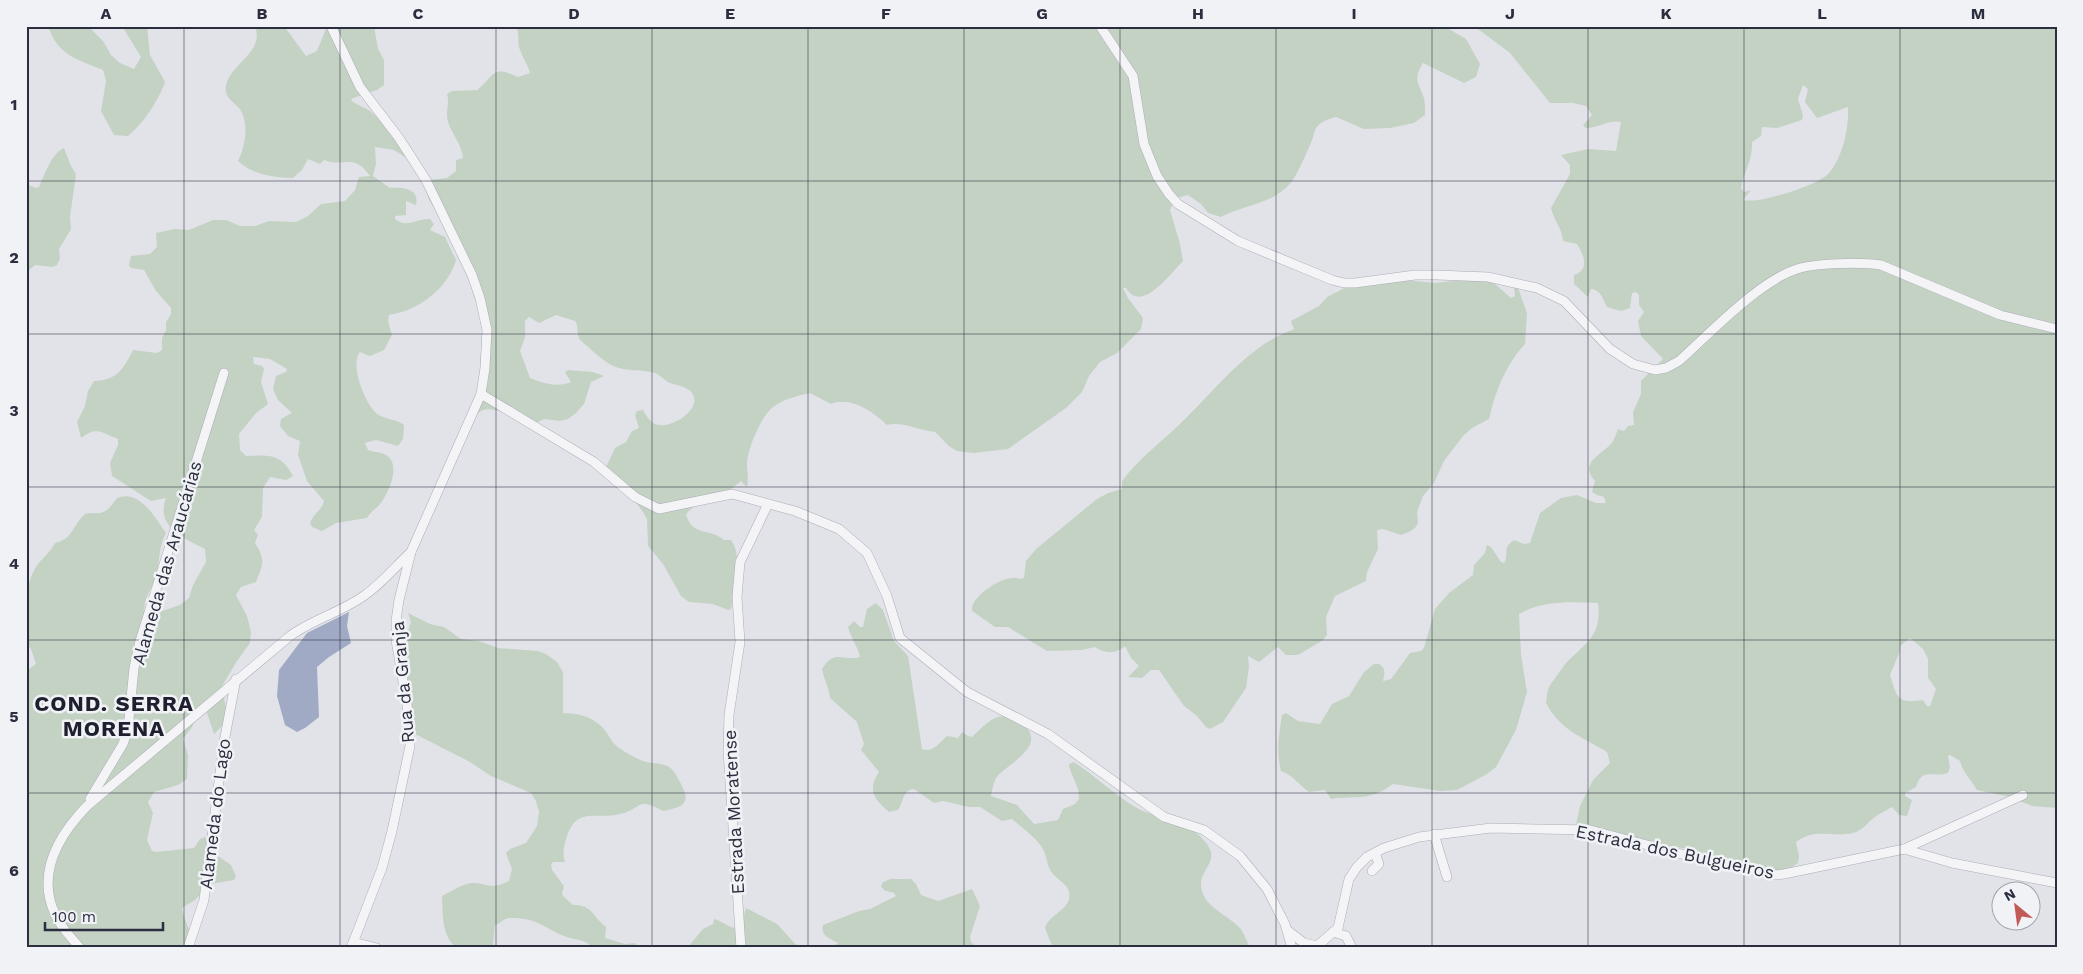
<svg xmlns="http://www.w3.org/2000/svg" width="2083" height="974" font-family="'Work Sans',sans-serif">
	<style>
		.green { fill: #c4d2c4; fill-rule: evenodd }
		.water { fill: #a0aac5 }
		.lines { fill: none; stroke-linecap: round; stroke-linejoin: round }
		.minor-casing { stroke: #abadb6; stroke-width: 10 }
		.minor { stroke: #f4f4f7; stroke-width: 9 }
		.grid { fill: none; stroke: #2b2e3f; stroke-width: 1; stroke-opacity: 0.55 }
		.labels { text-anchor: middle; stroke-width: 5; stroke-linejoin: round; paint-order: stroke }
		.street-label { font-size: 18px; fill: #2b2e3f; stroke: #f1f2f6 }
		.district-label { font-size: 22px; font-weight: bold; letter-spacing: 1px; fill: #1e2030; stroke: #f1f2f6 }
		.neatline { fill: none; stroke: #2b2e3f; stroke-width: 2 }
		.grid-label { font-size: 16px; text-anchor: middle; font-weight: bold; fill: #2b2e3f }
	</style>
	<rect width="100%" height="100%" fill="#e2e3e9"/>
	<g class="green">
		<path d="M 48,26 L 88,26 L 103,41 L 111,55 L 120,63 L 134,69 L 141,57 L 122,26 L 147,26 L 150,55 L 165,82 C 159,100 143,124 128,136 L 114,135 L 101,111 L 106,81 L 103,70 C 77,59 58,56 48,26 Z"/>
		<path d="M 255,26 L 284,26 L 306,56 L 317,51 L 327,26 L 374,26 L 378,49 L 384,60 L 384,85 L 377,90 L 351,99 L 353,102 L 370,111 L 384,124 L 406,155 L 405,157 L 394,150 L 375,147 L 376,164 L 373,176 L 390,188 C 402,187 420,188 416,205 L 406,201 L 406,215 L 395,216 L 395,219 C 407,229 417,218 430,219 L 434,224 L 430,230 L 445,237 L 456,260 C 450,281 432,299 412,308 C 405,312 396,313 389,315 L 388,321 L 392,335 L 384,350 L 370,356 L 360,352 C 349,364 366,408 379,415 C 387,420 396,419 404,425 L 403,439 L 398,446 L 376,440 L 365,443 L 368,450 C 373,452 379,452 384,454 C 403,462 389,493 380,504 C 376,509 371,511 367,518 L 336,523 L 322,531 L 312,527 L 310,523 C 313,514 322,510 324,501 L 307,481 L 298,455 L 300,441 L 288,436 L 280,426 L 281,419 L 292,413 L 278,400 L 273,389 L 276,376 L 286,372 L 287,369 L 270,359 L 253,357 L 254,364 L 262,366 L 264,369 L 261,382 L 268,404 L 256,413 L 239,434 L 240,450 L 246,456 C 269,455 281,453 293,476 L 286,480 L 270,477 L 263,488 L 262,517 L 254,530 L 258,535 L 255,543 C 266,560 263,564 256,582 L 241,587 L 236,595 L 247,616 L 251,632 L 250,643 L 237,661 L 222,686 L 228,720 L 214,734 L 206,710 L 199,712 L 192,727 L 183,739 L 188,755 L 187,779 L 178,785 L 154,792 L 148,802 L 153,813 L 147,840 L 152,851 L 156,852 L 194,848 L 200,839 L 205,837 L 215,854 L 231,865 L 236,876 L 234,880 L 210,884 L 195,900 L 182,908 C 184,922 193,934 195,948 L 26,948 L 26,671 L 36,664 L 31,649 L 26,643 C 26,617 22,590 36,567 C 42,558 50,553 55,543 C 72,539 72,528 82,517 C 88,509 96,516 103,512 C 113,508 113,499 120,497 C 141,491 156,519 166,533 C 158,547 160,565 155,579 C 148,596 144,597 144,617 L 180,605 L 189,598 L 193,585 L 206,562 L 205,549 C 184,538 155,527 166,498 L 151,501 L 112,476 L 110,463 L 118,445 L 118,439 C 101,432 97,426 81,438 L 77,422 L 85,406 L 88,391 L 94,381 C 117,380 123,370 133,350 L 157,353 L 162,350 L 162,338 L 166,330 L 166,322 L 171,314 L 171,308 L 156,291 L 144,270 L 131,268 L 129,266 L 131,256 L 150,254 L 157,247 L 156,233 L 175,229 L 189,230 L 213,220 L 226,220 L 240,226 L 255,226 L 269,221 L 296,222 L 308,216 L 321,204 L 345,201 L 355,190 L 359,177 L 370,176 C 353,152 345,168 324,160 L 320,164 L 308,159 L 302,170 L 293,178 C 273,177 253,175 238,161 C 245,147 250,122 239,108 C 233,101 224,98 226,86 C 230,63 265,53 255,26 Z"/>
		<path d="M 516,26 L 1444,26 L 1466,39 L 1480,64 L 1476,77 L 1464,83 L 1423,63 C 1413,80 1418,81 1424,98 C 1425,103 1425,109 1425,115 L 1414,123 L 1390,128 L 1364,129 L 1336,117 C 1329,119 1321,121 1316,128 C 1314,132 1313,138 1311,143 C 1305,155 1300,170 1292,181 C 1274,205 1244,204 1221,217 L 1208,213 L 1201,204 L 1188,195 L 1176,198 L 1170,210 L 1180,244 L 1183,261 C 1173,271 1150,302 1135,296 C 1131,295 1128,291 1126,288 L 1123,288 L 1128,298 L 1143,318 L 1141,329 L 1117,353 L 1100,362 L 1089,376 L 1082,392 L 1066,408 L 1008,449 L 974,453 L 957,451 L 950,447 L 935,432 C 920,431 902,421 887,425 C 873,412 851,396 831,404 L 810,393 C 797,396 784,399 773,407 C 761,416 748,448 747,463 C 747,472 749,479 747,487 L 741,481 C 734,486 728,493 722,497 C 711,503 692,503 686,515 C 693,537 711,528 724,540 L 731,540 C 743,556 734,584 732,603 L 731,609 L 728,610 L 713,604 L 689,602 L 681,596 L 663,564 L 648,546 L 647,519 L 643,512 L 628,492 L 601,469 L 607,465 L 615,448 L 626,442 L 632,431 L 639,428 L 635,415 L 637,411 L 643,410 C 646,415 649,421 655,424 C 669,430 698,412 694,397 C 691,386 676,386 668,382 C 663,379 660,375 655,373 C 642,369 626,372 613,366 C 601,360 590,348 580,340 C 576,333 579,326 575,321 L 556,315 L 539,323 L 529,317 L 525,321 L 525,337 L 520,351 L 530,378 C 542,383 558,388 571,382 L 565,372 L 568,370 L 593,372 L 604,376 L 591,382 L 584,404 L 576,413 L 568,419 L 560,421 L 544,419 L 533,425 C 521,420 493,404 481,411 C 473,417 468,428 462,436 L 475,402 L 479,385 L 483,318 L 464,252 L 429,200 L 425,185 L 428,180 L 447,178 L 456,171 L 456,160 L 463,158 C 462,145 452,134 448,122 C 445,112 450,103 447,94 L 452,91 L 477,90 C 495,77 490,64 518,77 L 530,73 C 528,65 523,58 520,50 C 517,43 520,34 516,26 Z"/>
		<path d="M 1474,26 L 2057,26 L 2057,808 L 2032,806 L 2010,797 L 1977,790 C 1971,779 1963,773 1960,761 L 1950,755 L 1948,756 L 1950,767 L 1948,773 C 1932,778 1922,767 1916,787 L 1905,793 L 1905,796 L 1912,800 L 1907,816 L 1899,815 L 1892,807 C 1887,810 1880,813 1875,817 C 1868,822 1862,831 1853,833 C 1832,838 1816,827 1796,842 L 1799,856 L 1798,863 C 1792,867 1785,873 1778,876 C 1760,884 1738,867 1722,860 C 1713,857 1703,857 1696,850 L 1605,837 L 1576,825 L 1580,806 L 1593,780 L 1610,763 L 1607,752 C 1581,736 1561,731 1546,703 C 1547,698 1547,691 1549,687 C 1551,684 1565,664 1567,662 C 1587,642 1602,635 1598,603 C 1570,602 1544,600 1519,614 L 1521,655 L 1527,692 L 1516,730 L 1496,767 L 1487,774 L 1457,790 L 1440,791 L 1393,784 C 1368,802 1358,795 1331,799 L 1325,790 L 1309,792 C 1299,785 1293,775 1281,771 C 1276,752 1279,734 1282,715 L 1286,713 L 1298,721 L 1320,724 L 1332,704 L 1349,696 L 1364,672 L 1374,664 L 1379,664 C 1386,669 1385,672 1383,681 L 1391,679 L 1410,653 L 1421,651 L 1424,648 L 1435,609 L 1449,593 L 1473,575 L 1474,565 L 1485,553 L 1487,545 L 1491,547 L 1501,562 L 1504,563 C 1510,553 1501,549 1514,540 L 1524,544 L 1530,543 L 1540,513 L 1561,498 L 1577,495 L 1596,503 L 1606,503 L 1604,497 L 1597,495 L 1592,492 L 1595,481 C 1579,464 1599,456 1611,444 C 1614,440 1616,434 1618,429 L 1624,431 L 1628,426 L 1634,425 L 1633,412 L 1641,394 L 1641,381 L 1663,359 L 1641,336 L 1638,321 L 1644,312 L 1639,305 L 1639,295 L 1636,292 L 1632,293 L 1630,308 L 1621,311 L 1607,307 C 1603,299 1600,289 1591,289 L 1588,297 L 1574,284 L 1574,275 C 1590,270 1584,255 1577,244 L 1563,241 C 1562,228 1554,221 1551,208 L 1570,174 L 1570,165 L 1561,155 L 1588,149 L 1616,151 L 1621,122 C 1609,119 1599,128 1586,128 L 1583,125 L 1592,115 L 1586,106 L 1573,103 L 1550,103 L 1510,53 ZM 1803,85 L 1808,89 L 1805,102 L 1817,118 L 1848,107 C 1849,127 1843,157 1829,173 C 1821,182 1792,192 1780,195 C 1767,198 1757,202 1743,200 L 1751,190 L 1744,192 L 1741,188 C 1744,171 1753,160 1752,142 L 1761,136 L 1762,127 L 1777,128 L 1802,120 L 1803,115 L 1798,99 ZM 1910,638 L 1923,649 L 1928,659 L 1928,678 L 1936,689 L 1930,706 L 1927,706 L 1923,700 C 1897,704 1897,698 1890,675 L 1900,651 L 1900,646 Z"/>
		<path d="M 64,148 L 71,166 L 76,174 L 70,217 L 71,229 L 59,249 L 60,259 L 57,265 L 53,267 L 35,265 L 29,270 L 26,268 L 26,184 L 36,188 L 39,187 C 45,174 51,154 64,148 Z"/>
		<path d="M 1473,277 L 1495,284 L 1511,298 L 1515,296 L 1514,287 L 1518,288 L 1527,313 L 1525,344 C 1506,364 1495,392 1489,419 L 1472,428 L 1463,436 L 1444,461 L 1434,483 L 1423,496 L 1417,512 L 1418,523 L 1415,528 L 1409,532 L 1401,535 L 1383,529 L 1377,530 L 1378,549 L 1367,572 L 1366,581 L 1335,596 L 1326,617 L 1327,635 L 1323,640 L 1298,655 L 1286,655 L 1278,647 L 1259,662 L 1248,656 L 1249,667 L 1246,688 L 1223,722 L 1210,729 L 1206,727 L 1196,715 L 1184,706 L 1159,670 L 1151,670 L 1142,678 L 1128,677 L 1139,666 L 1131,658 L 1125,646 C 1117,654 1105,654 1095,647 L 1082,650 L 1047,651 L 1008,627 L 995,627 L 972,611 C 970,597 1000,578 1012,578 C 1017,577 1019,580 1024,578 L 1026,561 L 1036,549 L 1097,499 L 1108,493 L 1122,489 L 1122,481 C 1140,457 1164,440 1185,419 C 1218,387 1249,345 1294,329 L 1291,321 L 1319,306 L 1327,297 L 1352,284 L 1395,279 L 1436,283 L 1461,280 Z"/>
		<path d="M 876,603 L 883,610 L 894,641 L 908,656 L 922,749 C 933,753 939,743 947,736 L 958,738 L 962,732 L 968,736 L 972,737 C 981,729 991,716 1004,716 C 1010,716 1020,721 1024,725 C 1048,747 1005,765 996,778 C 994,782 991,793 991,796 L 1017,805 L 1034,824 L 1058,820 L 1063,809 L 1075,804 L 1079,799 L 1078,789 L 1069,767 L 1069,764 L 1074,762 C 1095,776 1114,794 1135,807 C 1146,814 1159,815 1171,819 C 1185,824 1207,837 1211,852 C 1214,863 1200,873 1201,884 C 1201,906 1227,914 1240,928 C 1245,934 1246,942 1251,948 L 1053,948 L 1045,928 C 1049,915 1066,911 1069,899 C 1072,886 1060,882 1053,874 C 1047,868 1047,856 1043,849 C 1037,838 1022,828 1012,819 L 1002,821 L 980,807 L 969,807 L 943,801 L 934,803 L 914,789 C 902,790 903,804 898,810 L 889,812 C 874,799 867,790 879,772 L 861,750 L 864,744 L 857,722 L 830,698 C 829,687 824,680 822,669 C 835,648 842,662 860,657 C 858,647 851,638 848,627 L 854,621 L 860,627 L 863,627 L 867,609 Z"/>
		<path d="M 408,613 L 430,624 L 444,627 L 461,639 L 479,641 L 498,648 L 538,651 L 546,654 L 557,662 L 563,672 L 563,713 C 577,713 591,716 602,727 C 609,733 610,742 619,748 C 625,752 635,758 643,761 C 651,764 661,762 669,767 C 674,770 677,777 680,782 C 692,804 684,807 663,811 C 635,796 643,809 620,814 C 596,820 577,806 567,836 C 564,846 562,851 565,862 L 553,862 L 551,865 L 552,870 L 564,886 L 562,893 L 563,896 L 573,905 C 592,904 592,916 606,927 L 605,938 L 625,944 L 635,943 L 637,948 L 593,948 C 584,938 576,941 564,936 C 544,928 537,918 512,918 C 504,917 502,923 495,925 L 493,944 L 497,948 L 457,948 C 441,936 443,914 442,896 C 450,892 462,884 471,883 C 487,882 490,891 509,881 L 512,869 L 506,853 L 510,849 L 526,843 L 537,826 L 539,812 L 536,801 L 531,793 L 491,776 L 470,762 L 415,734 L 410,729 L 409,693 L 404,644 L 411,622 Z"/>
		<path d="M 890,879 L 911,879 L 916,884 L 921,895 L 938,901 L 972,889 L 980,906 L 970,937 L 971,942 L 977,948 L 832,948 L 838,943 C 830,938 820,936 823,925 L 859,911 L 870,909 L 896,896 L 894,893 L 883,890 L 884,889 L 881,887 L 882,883 Z"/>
		<path d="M 746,908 L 777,924 L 799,948 L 687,948 L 703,929 L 713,924 L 714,919 C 723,921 730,929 738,928 L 743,919 Z"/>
	</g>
	<path class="water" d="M 349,612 L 347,626 L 351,643 L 329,657 L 317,667 L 319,717 L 305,728 L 297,732 L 285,725 L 277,696 L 279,670 L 307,633 Z"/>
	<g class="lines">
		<g class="minor-casing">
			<g id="minor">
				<path d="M 331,26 L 360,87 L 399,138 L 426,180 L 472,275 L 480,298 L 487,330 L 485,368 L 481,394 L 411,552 L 399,600 L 396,621 L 396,640 L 410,723 L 410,746 L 392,831 L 382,868 L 351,948"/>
				<path d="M 1100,26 L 1133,76 L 1144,144 L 1157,176 L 1169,194 L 1178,204 L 1238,241 L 1332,280 L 1344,283 L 1355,283 L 1415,275 L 1437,275 L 1488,277 L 1537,288 L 1564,301 L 1610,349 L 1633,364 L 1655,370 L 1666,368 L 1679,361 C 1709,334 1759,281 1797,269 C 1816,263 1861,262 1881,265 L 2000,315 L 2057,329"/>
				<path d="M 481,394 L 594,462 L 635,497 L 659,509 L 732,494 L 795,511 L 839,529 L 867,553 L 887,596 L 900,638 L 967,692 L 1048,734 L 1164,817 L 1204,830 L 1240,856 L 1267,889 L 1285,924 L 1292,948"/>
				<path d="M 90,799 L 123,744 L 128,729 L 134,668 L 140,641 L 224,373"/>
				<path d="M 1434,834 L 1447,877"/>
				<path d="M 1904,849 L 2023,795"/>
				<path d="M 1372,871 L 1379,864 L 1375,853"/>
				<path d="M 1287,930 L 1304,943 L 1317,946"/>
				<path d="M 1333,932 L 1346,936 L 1352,948"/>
				<path d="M 353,942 L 377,948"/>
				<path d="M 1317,946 L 1338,928 L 1349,879 L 1357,867 L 1367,857 L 1384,848 L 1419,837 L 1491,828 L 1590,830 L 1689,856 L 1775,875 L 1784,874 L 1904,849 L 1952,863 L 2057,883"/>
				<path d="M 80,948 C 71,937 60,927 55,914 C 36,873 59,835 87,806 L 290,636 C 313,619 342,612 365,595 C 382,583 396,566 411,552"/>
				<path d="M 188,948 L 204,900 L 224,742 L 236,679"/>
				<path d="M 741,948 L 728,751 L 729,715 L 740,642 L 737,597 L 740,562 L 768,504"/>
			</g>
		</g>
		<use href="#minor" class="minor"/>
	</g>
	<path class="grid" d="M 184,26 L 184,948M 340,26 L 340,948M 496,26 L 496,948M 652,26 L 652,948M 808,26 L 808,948M 964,26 L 964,948M 1120,26 L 1120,948M 1276,26 L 1276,948M 1432,26 L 1432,948M 1588,26 L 1588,948M 1744,26 L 1744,948M 1900,26 L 1900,948M 26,181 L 2057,181M 26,334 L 2057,334M 26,487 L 2057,487M 26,640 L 2057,640M 26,793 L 2057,793"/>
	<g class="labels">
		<g class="street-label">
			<text transform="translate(167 563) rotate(-74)" y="6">Alameda das Araucárias</text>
			<text transform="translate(403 682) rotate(-95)" y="6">Rua da Granja</text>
			<text transform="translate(734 812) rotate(-93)" y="6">Estrada Moratense</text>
			<text transform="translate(215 814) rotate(-83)" y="6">Alameda do Lago</text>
			<text transform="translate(1675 852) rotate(12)" y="6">Estrada dos Bulgueiros</text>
		</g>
		<g class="district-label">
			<text x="114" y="711">COND. SERRA<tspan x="114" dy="25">MORENA</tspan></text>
		</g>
	</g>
	<rect width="2083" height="974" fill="none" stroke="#f1f2f6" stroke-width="55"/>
	<g transform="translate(2016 906) rotate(331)"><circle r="24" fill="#f1f2f6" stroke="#a2a4ad"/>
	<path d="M0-4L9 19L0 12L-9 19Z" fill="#c15a54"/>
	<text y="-8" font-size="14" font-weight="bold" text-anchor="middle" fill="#2b2e3f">N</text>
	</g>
	<path d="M45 922v8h118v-8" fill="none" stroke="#2b2e3f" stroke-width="2.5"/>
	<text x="52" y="922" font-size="15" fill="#2b2e3f" stroke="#f1f2f6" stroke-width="4" paint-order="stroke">100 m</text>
	<rect x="28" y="28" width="2028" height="918" class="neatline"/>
	<g class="grid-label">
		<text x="106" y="19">A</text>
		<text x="262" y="19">B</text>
		<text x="418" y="19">C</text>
		<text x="574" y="19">D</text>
		<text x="730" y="19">E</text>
		<text x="886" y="19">F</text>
		<text x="1042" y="19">G</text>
		<text x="1198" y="19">H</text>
		<text x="1354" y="19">I</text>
		<text x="1510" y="19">J</text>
		<text x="1666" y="19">K</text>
		<text x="1822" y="19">L</text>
		<text x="1978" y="19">M</text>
		<text x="14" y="110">1</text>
		<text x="14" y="263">2</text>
		<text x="14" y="416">3</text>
		<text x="14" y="569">4</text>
		<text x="14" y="722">5</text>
		<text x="14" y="876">6</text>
	</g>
</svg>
